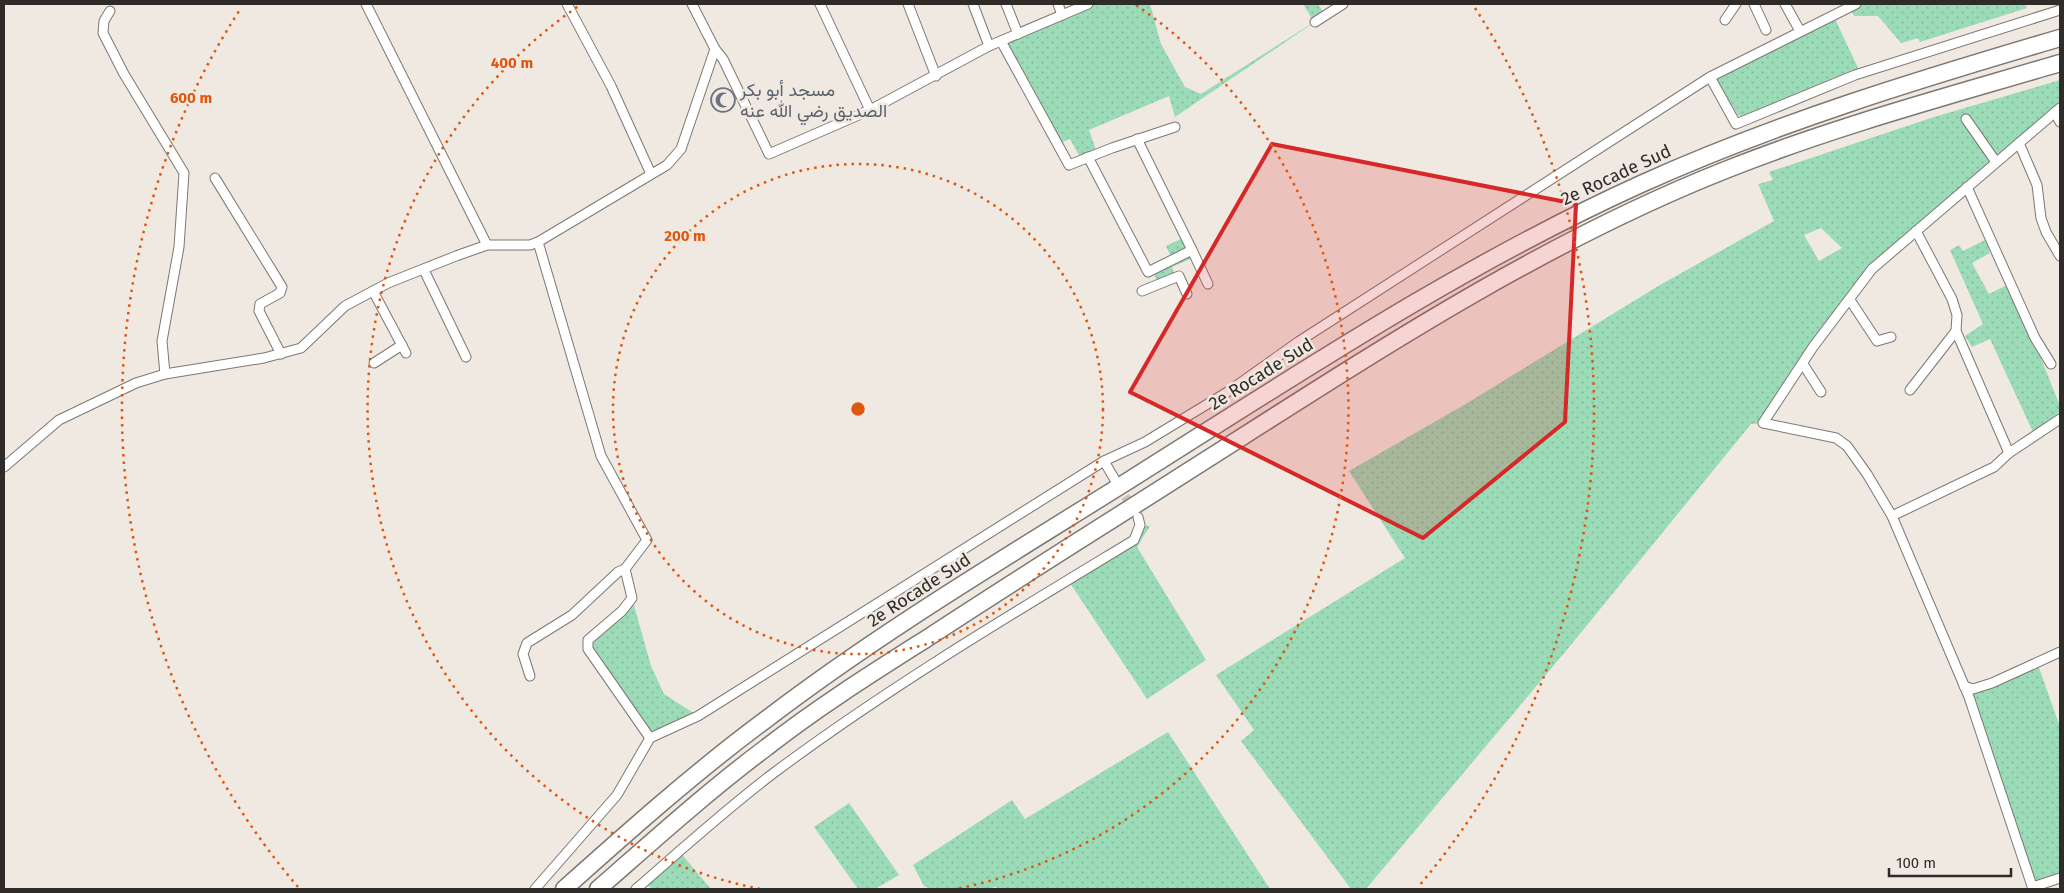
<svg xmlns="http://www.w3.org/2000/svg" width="2064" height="893" font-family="'Fira Sans',Vazirmatn,sans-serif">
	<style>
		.grass { fill: url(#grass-dots); fill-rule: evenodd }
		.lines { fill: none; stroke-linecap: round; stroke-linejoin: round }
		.street-tunnel { stroke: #c9c3bd; stroke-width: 9; stroke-dasharray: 9 4.5; stroke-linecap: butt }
		.street-casing { stroke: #7e7772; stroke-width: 11 }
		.highway-casing { stroke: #7e7772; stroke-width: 19 }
		.street { stroke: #fff; stroke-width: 9 }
		.highway { stroke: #fff; stroke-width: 16 }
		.marked { fill: #d62828; fill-opacity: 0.2; stroke: #d62828; stroke-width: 4; stroke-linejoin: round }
		.ring { fill: none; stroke: #df570d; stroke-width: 2.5; stroke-dasharray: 2.5 5 }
		.labels { text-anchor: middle; stroke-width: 5; stroke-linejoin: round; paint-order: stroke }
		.worship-label { font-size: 18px; fill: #5b616d; stroke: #f0e9e2; text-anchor: start }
		.street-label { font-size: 18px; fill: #2e2b29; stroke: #f0e9e2 }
		.centre { fill: #df570d; stroke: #f0e9e2; stroke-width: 2.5 }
		.ring-label { font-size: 15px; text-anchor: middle; font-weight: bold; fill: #df570d; stroke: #f0e9e2; stroke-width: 5; stroke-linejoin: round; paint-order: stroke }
	</style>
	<defs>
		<pattern id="grass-dots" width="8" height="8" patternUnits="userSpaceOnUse" patternTransform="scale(1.25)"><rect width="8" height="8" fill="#9bdbb7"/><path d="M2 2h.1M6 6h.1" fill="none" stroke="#86bc9d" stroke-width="1.8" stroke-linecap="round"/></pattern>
	</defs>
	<rect width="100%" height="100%" fill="#f0e9e2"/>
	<g class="grass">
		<path d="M 1088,4 L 1150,4 L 1161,44 L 1185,87 L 1201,94 L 1314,22 L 1303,4 L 1318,4 L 1325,15 L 1175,117 L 1169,96 L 1089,130 L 1096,150 L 1080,157 L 1070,139 L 1057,144 L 1001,41 Z"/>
		<path d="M 1862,4 L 2025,4 L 2027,8 L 1920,42 L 1918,38 L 1901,43 L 1878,16 L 1854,16 L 1851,9 Z"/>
		<path d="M 1835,19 L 1859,70 L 1743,117 L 1738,115 L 1715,78 Z"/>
		<path d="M 2060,80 L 2060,108 L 1872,269 L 1763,423 L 1751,424 L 1570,646 L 1366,889 L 1351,889 L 1241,741 L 1254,730 L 1216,675 L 1405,558 L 1349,471 L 1464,405 L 1660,285 L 1774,221 L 1758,184 L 1773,180 L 1769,172 L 1934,117 ZM 1821,228 L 1842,248 L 1819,261 L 1804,235 Z"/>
		<path d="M 1185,237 L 1195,257 L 1172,267 L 1175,276 L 1158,283 L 1152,270 L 1172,259 L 1166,246 Z"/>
		<path d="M 1985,240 L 1990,253 L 1972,263 L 1989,294 L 2007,285 L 2038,351 L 2060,406 L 2060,412 L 2033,432 L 1990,339 L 1972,347 L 1965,336 L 1983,324 L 1950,250 L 1959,245 L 1963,251 Z"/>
		<path d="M 1140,525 L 1150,526 L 1137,547 L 1206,660 L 1147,699 L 1068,580 L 1134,540 Z"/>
		<path d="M 632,598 L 651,666 L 664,694 L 698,716 L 650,738 L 588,649 L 588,640 Z"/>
		<path d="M 2037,662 L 2060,727 L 2060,875 L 2034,882 L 1969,697 L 1973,689 Z"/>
		<path d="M 1168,732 L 1270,889 L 998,889 L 996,887 L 987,889 L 931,889 L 924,886 L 913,865 L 1012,800 L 1025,819 Z"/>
		<path d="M 849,803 L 899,875 L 875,889 L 858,889 L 814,827 Z"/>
		<path d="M 679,851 L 711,889 L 653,889 L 644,883 Z"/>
	</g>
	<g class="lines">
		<path class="street-tunnel" d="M 1118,485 L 1134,510"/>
		<g class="street-casing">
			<g id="street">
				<path d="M 366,4 L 487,245"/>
				<path d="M 567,4 L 611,86 L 651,174"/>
				<path d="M 820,4 L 870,110"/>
				<path d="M 908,4 L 936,76"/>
				<path d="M 973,4 L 989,46"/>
				<path d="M 1006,4 L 1018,34"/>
				<path d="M 1058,4 L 1062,15"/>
				<path d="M 1754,4 L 1766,30"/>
				<path d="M 1785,4 L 1800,31"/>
				<path d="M 110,11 L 104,21 L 103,33 L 124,74 L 184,173 L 179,247 L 162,341 L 165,374"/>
				<path d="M 1725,20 L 1736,4"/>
				<path d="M 1315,22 L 1343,4"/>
				<path d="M 1001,41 L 1069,165 L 1112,148 L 1175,127"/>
				<path d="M 715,49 L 723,59 L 769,154 L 870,110 L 989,46 L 1088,4"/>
				<path d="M 1710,77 L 1736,124 L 1855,75 L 2060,10"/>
				<path d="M 2055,112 L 2060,122"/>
				<path d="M 1966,119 L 1996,162"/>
				<path d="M 2019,143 L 2037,185 L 2041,218 L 2046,232 L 2060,256"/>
				<path d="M 1088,157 L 1148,272 L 1192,250 L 1137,139"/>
				<path d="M 215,178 L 282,287 L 280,293 L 260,304 L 259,311 L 281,354"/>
				<path d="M 1967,187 L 2035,338 L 2051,364"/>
				<path d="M 1916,231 L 1952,299 L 1957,315 L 1956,331 L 2009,453"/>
				<path d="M 1192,250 L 1208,284"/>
				<path d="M 424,270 L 466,357"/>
				<path d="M 373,291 L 406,353"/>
				<path d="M 1142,291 L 1179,276 L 1187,294"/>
				<path d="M 1850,300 L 1877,341 L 1891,337"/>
				<path d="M 374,363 L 402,345"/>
				<path d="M 1803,364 L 1821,392"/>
				<path d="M 1910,390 L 1956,331"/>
				<path d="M 1104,461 L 1115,480"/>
				<path d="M 4,467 L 59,420 L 136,383 L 165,374 L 264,358 L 301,348 L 345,306 L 388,283 L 456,256 L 487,245 L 530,245 L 538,242 L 667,165 L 681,149 L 715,49 L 692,4"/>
				<path d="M 1892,516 L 1994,467 L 2009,453 L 2060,419"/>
				<path d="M 530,676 L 523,654 L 527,643 L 572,615 L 618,572 L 625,569"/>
				<path d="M 1964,686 L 1973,689 L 1992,683 L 2060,652"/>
				<path d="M 650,738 L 698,716 L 1104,461 L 1145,442 L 1229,391 L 1298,342 L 1710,77 L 1856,4"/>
				<path d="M 2033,887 L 2060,878"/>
				<path d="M 535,889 L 617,795 L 650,738 L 588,649 L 588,640 L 622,611 L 632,598 L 625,569 L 647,540 L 601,456 L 538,242"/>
				<path d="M 636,889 C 681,850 727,808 775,772 C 889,687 1012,614 1134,540 L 1140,525 L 1138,517"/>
				<path d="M 2033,889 L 1969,697 L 1892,516 L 1867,474 L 1847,446 L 1836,438 L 1763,423 L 1813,347 L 1872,269 L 2060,108"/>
			</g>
		</g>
		<g class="highway-casing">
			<g id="highway">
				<path d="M 564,889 C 629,831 694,773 764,721 C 879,633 1005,558 1128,481 C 1295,376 1460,266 1641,184 C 1776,123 1917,80 2060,38"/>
				<path d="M 598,889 C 653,841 708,791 767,747 C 818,707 874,672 929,637 C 1014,581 1101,527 1187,472 C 1362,361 1535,245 1728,169 C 1836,126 1949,96 2060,63"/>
			</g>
		</g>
		<use href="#street" class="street"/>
		<use href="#highway" class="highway"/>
	</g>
	<path class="marked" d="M 1272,144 L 1576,204 L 1565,422 L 1423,538 L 1130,392 Z"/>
	<g class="ring">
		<circle cx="858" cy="409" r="245"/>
		<path d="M760 889A490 490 0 0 1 580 5M1136 5A490 490 0 0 1 956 889"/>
		<path d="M298 887A736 736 0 0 1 241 8M1475 8A736 736 0 0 1 1418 887"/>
	</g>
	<defs>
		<g id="mosque-ring" transform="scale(1.25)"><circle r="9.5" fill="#f0e9e2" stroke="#6b7280" stroke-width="1.5"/><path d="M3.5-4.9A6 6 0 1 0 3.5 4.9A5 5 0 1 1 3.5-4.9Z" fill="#6b7280"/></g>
	</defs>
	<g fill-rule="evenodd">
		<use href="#mosque-ring" x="723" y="100"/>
	</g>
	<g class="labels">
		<g class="worship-label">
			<text x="740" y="96">مسجد أبو بكر<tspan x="740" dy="21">الصديق رضي الله عنه</tspan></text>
		</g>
		<g class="street-label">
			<text transform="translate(1616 175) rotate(-25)" y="6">2e Rocade Sud</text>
			<text transform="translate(1261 374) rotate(-32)" y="6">2e Rocade Sud</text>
			<text transform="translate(919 590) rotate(-33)" y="6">2e Rocade Sud</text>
		</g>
	</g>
	<circle cx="858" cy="409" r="8" class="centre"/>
	<g class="ring-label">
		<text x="512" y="68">400 m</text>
		<text x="191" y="103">600 m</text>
		<text x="685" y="241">200 m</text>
	</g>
	<rect width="2064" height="893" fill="none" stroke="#2e2b29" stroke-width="10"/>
	<path d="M1889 868v8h122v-8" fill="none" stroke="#2e2b29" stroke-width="2.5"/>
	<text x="1896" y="868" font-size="15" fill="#2e2b29" stroke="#f0e9e2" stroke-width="4" paint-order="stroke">100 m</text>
</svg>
